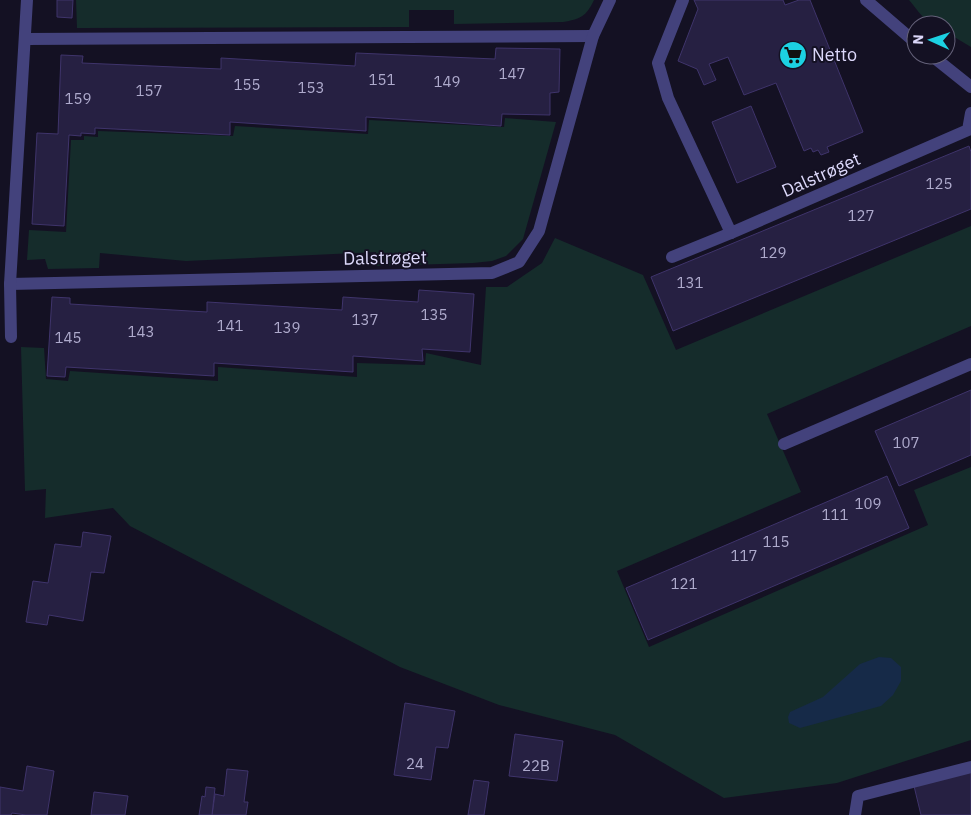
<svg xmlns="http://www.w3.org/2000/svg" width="971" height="815" font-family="'IBM Plex Sans',sans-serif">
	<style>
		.green { fill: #152c2b }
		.water { fill: #162a48 }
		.building { fill: #262042; stroke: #3f346b }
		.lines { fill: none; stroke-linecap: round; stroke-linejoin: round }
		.lane { stroke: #43427c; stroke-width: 12 }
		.street { stroke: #43427c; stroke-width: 12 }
		.labels { text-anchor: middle; stroke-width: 4; stroke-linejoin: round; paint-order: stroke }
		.number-label { font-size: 15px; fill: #aeaacc }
		.poi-label { font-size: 18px; fill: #dcd8fa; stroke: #141123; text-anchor: start }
		.street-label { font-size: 18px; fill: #dcd8fa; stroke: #141123 }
	</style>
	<rect width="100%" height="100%" fill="#141123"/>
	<g class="green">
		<path d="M 76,0 L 594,0 C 586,17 580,19 563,22 L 454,24 L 454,10 L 409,10 L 409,27 L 77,28 Z"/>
		<path d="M 909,0 L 971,0 L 971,47 L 946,32 L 946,25 C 925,25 921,14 909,0 Z"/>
		<path d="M 505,118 L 556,122 L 523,239 L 506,256 L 492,261 L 473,263 L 376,266 L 376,252 L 186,261 L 100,253 L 99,268 L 48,269 L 45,259 L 27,260 L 29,230 L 66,232 L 71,140 L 84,140 L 84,136 L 98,137 L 98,131 L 233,136 L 235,126 L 368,134 L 369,120 L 504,127 Z"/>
		<path d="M 971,226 L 971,326 L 767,414 L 801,492 L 617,571 L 649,647 L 928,525 L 914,490 L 971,467 L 971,740 L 837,783 L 724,798 L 615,735 L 499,705 L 400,667 L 130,526 L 113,508 L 45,518 L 46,489 L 25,491 L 21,347 L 44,348 L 46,379 L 68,381 L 70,371 L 218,381 L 218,367 L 357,377 L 357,363 L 425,365 L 426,353 L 481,365 L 486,287 L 507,287 L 542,263 L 555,238 L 643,275 L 676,350 Z"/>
	</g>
	<path class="water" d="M 879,657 L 891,658 L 901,667 L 901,681 L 893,695 L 881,706 L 800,728 L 789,723 L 788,717 L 790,712 L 823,697 L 860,664 Z"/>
	<g class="building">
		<path d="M 57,0 L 73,0 L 72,18 L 57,17 Z"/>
		<path d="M 694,0 L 783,0 L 785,5 L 799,0 L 810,0 L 863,132 L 827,147 L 829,152 L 821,155 L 818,150 L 813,152 L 811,148 L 804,151 L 776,83 L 744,95 L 728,57 L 709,64 L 716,80 L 704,85 L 697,69 L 678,61 L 698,9 Z"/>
		<path d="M 496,48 L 560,49 L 559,92 L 550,93 L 550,115 L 502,114 L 501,126 L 366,117 L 366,131 L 230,122 L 230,135 L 95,128 L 95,134 L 81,133 L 81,136 L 69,135 L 64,226 L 32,224 L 37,133 L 58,134 L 61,55 L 83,56 L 82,63 L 221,69 L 221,58 L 355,66 L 356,53 L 495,59 Z"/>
		<path d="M 751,106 L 776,167 L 737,183 L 712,122 Z"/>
		<path d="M 969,146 L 971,152 L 971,209 L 673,331 L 651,277 Z"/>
		<path d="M 419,290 L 474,294 L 470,352 L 422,349 L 423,361 L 353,356 L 353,372 L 214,363 L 214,376 L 66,367 L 65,377 L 47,376 L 52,297 L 70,298 L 70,304 L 207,312 L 207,302 L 342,310 L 343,297 L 418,302 Z"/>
		<path d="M 971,390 L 971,455 L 899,486 L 875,431 Z"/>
		<path d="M 887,476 L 909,528 L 648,640 L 626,588 Z"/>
		<path d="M 83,532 L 111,536 L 104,573 L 91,572 L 83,621 L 49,615 L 47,625 L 26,622 L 33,581 L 48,583 L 55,544 L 81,547 Z"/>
		<path d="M 405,703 L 455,711 L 448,748 L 436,747 L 431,780 L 394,775 Z"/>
		<path d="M 515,734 L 563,741 L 557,781 L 509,776 Z"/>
		<path d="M 27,766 L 54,771 L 47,815 L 26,815 L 12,813 L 11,815 L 0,815 L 0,787 L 23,791 Z"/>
		<path d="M 227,769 L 248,771 L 244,802 L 248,802 L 246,815 L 212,815 L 215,794 L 224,796 Z"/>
		<path d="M 971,771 L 971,815 L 921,815 L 914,786 Z"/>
		<path d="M 474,780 L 489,782 L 484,815 L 468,815 Z"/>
		<path d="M 206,787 L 215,788 L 212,815 L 199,815 L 202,796 L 205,797 Z"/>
		<path d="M 94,792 L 128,796 L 125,815 L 91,815 Z"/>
	</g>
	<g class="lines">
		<g class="lane">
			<path d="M 683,0 L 658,63 L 668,98 L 731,233"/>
			<path d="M 672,257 L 731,233 L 968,130 L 971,113"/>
			<path d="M 784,444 L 971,364"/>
			<path d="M 855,815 L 858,796 L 971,767"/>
		</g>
		<g class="street">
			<path d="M 866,0 L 916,43"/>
			<path d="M 26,39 L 593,36"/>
			<path d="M 931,55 L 971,87"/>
			<path d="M 10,284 L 492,273 L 519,262 L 539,231 L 593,36 L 610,0"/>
			<path d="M 11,337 L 10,284 L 27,0"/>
		</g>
	</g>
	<defs>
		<g id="supermarket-disc" transform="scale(1.4375)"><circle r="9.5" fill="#1cd1e2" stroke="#141123"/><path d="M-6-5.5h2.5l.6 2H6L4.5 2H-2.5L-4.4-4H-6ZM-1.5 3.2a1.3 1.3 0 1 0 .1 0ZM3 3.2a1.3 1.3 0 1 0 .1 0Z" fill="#111"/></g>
	</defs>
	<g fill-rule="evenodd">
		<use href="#supermarket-disc" x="793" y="55"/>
	</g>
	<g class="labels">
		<g class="number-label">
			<text x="512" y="79">147</text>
			<text x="382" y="85">151</text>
			<text x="447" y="87">149</text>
			<text x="247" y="90">155</text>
			<text x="311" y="93">153</text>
			<text x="149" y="96">157</text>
			<text x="78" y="104">159</text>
			<text x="939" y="189">125</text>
			<text x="861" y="221">127</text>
			<text x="773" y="258">129</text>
			<text x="690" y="288">131</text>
			<text x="434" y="320">135</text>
			<text x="365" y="325">137</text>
			<text x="230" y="331">141</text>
			<text x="287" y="333">139</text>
			<text x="141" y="337">143</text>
			<text x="68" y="343">145</text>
			<text x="906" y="448">107</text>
			<text x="868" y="509">109</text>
			<text x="835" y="520">111</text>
			<text x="776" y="547">115</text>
			<text x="744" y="561">117</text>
			<text x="684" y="589">121</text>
			<text x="415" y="769">24</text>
			<text x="536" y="771">22B</text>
		</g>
		<g class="poi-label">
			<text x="812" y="61">Netto</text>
		</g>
		<g class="street-label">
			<text transform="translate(821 175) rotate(-24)" y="6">Dalstrøget</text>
			<text transform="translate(385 258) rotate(-1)" y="6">Dalstrøget</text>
		</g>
	</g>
	<g transform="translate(931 40) rotate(273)"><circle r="24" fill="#141123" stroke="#646179"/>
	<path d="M0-4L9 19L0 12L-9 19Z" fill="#1cd1e2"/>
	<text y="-8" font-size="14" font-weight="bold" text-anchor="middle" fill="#dcd8fa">N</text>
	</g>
</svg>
